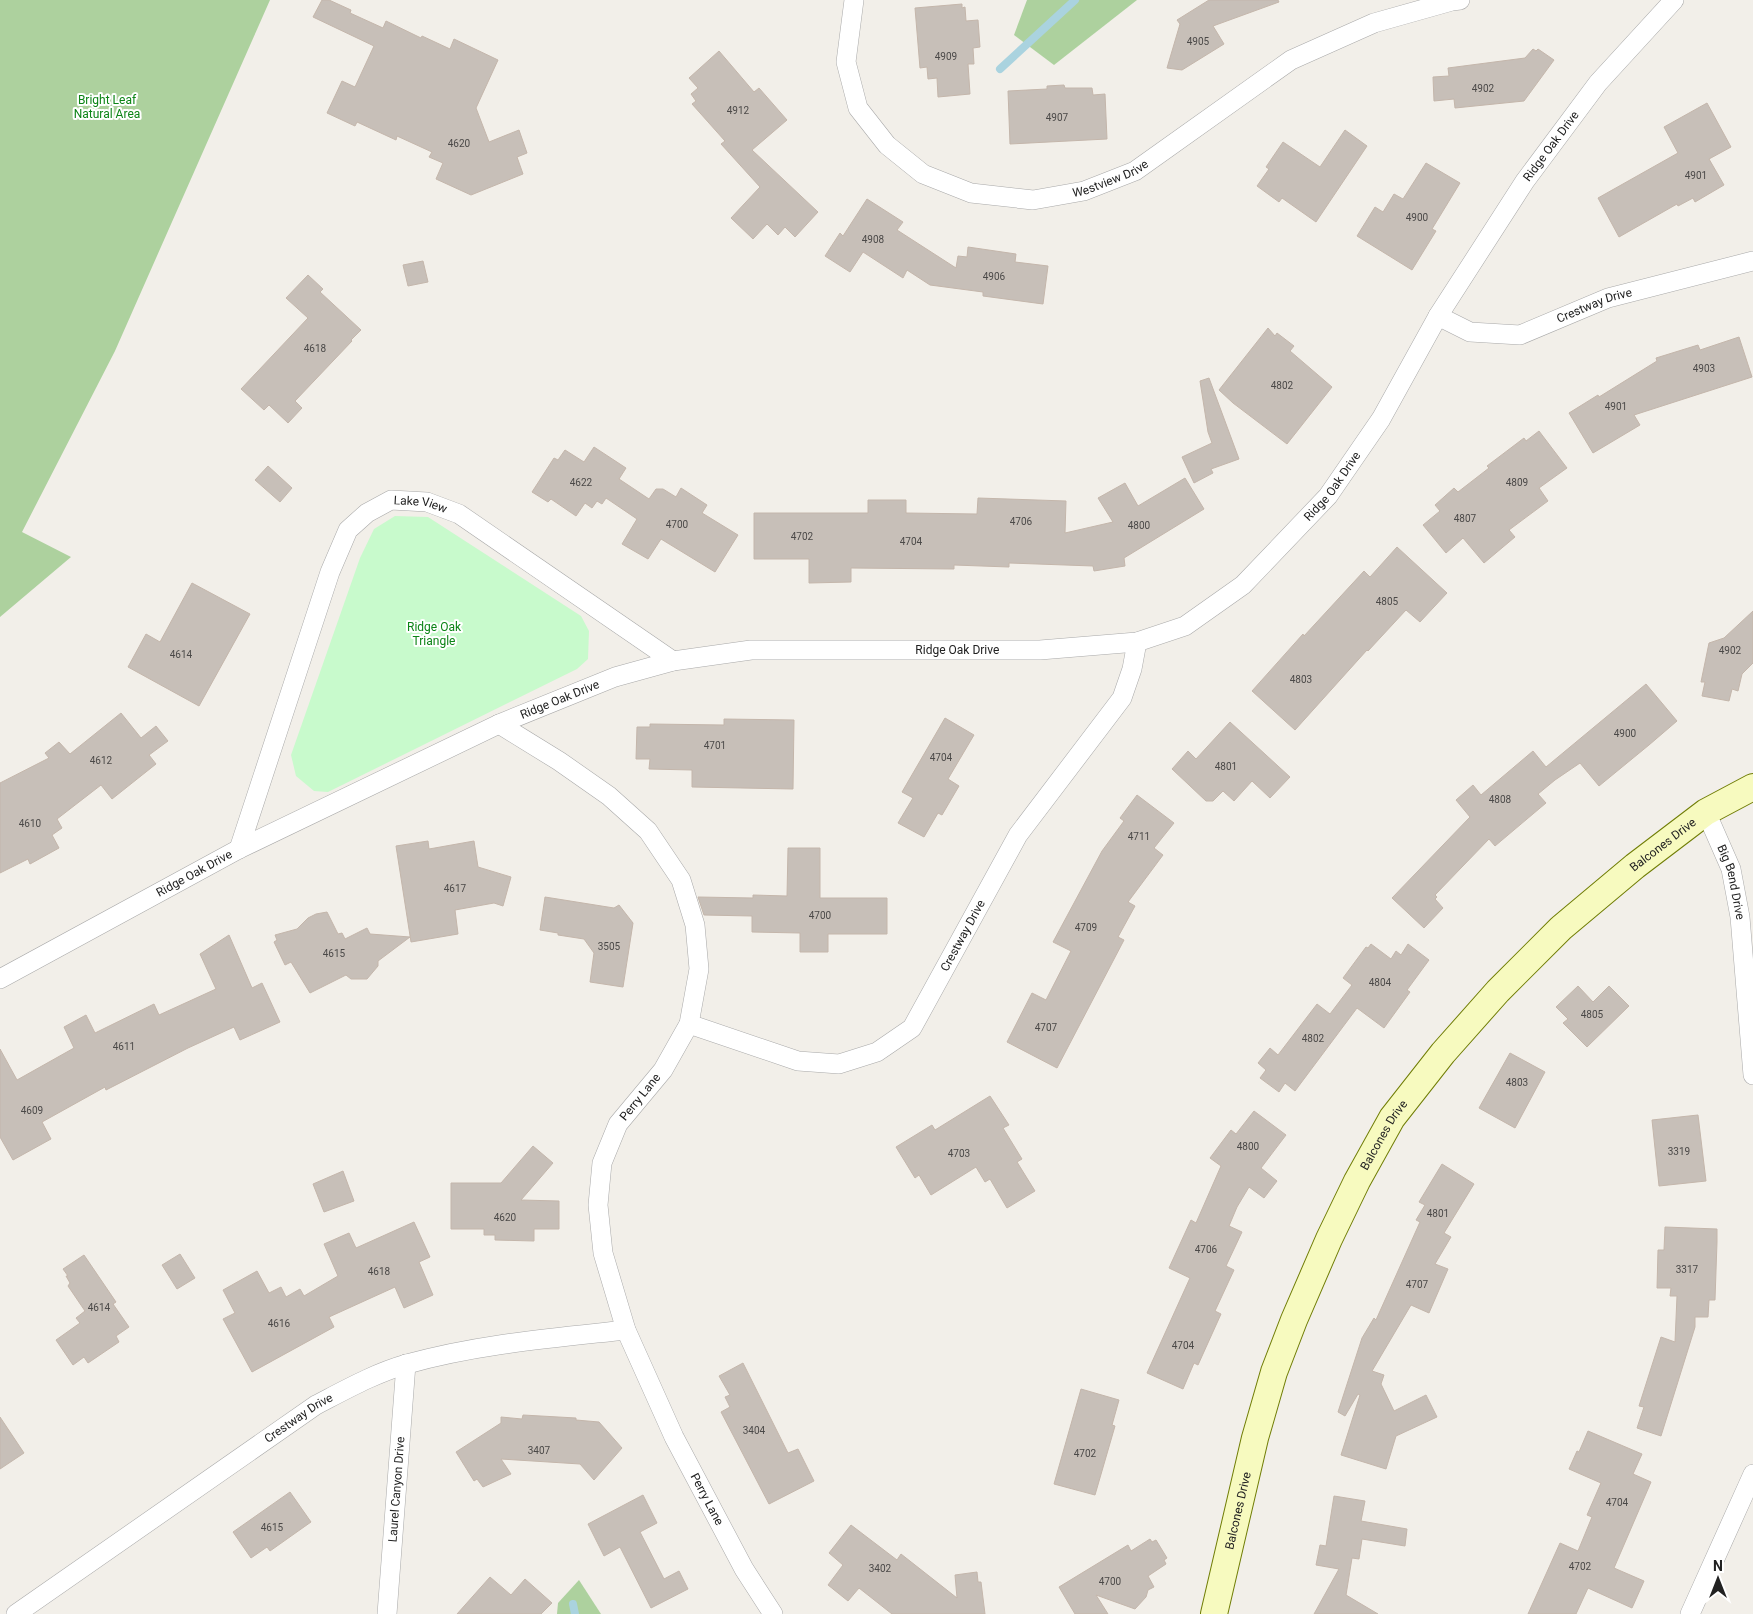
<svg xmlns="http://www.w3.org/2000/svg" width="1753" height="1614" font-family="Roboto,sans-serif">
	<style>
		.forest { fill: #add19e }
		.park { fill: #c8facc }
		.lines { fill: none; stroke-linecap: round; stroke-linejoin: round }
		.stream { stroke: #aad3df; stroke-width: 8 }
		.building { fill: #c7bfb8; stroke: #c4b6ab }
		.street-casing { stroke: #a9a9a9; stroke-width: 20 }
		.secondary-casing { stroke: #707d05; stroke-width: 28 }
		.street { stroke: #fff; stroke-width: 19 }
		.secondary { stroke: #f7fabf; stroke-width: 26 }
		.labels { text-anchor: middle; stroke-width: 4; stroke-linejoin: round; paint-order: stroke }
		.number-label { font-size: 10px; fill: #4b4948 }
		.park-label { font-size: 12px; fill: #0c8416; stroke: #fff }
		.street-label { font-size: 12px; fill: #222; stroke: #fff }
	</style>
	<rect width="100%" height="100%" fill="#f2efe9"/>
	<g class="forest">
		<path d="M 0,0 L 270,0 L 115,351 L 22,532 L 71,557 L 0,617 Z"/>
		<path d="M 1027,0 L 1137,0 L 1054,65 L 1014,35 Z"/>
		<path d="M 579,1580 L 601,1614 L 557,1614 L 558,1603 Z"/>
	</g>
	<path class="park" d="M 395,516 L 428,517 L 581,616 L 589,631 L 588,659 L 577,669 L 328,792 L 314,791 L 296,776 L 291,755 L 360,558 L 374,529 Z"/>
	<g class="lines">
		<g class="stream">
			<path d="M 1000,69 L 1075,0"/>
			<path d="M 573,1604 L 575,1614"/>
		</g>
	</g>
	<g class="building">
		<path d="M 322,0 L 329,0 L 351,10 L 350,13 L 383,28 L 386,21 L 421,38 L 422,36 L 450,49 L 454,39 L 498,60 L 476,108 L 489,142 L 519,130 L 527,153 L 517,157 L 523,174 L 471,195 L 436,179 L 443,163 L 429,157 L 432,152 L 397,136 L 396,140 L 357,122 L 355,126 L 327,113 L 342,81 L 355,87 L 374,46 L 313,17 Z"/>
		<path d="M 1209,0 L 1278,0 L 1279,2 L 1213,26 L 1224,44 L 1182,70 L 1167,68 L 1180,24 L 1177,20 Z"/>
		<path d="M 962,4 L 962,8 L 965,7 L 966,21 L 978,20 L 980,47 L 973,48 L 974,64 L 968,64 L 970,94 L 938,97 L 937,78 L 928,79 L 927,67 L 920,68 L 915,8 Z"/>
		<path d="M 1533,49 L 1536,51 L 1538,49 L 1554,60 L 1524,101 L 1455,108 L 1454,99 L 1434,101 L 1433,77 L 1449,76 L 1448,68 L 1525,58 Z"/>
		<path d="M 719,51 L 754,92 L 759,88 L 787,120 L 752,150 L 818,212 L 795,237 L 785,227 L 778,235 L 767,224 L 753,239 L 731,218 L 760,187 L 721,144 L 725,141 L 692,104 L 696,101 L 691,94 L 698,88 L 689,78 Z"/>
		<path d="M 1064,85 L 1065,88 L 1092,88 L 1093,95 L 1105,94 L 1107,139 L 1010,144 L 1008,91 L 1047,89 L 1047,86 Z"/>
		<path d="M 1707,103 L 1731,147 L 1709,159 L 1724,185 L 1695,202 L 1693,198 L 1678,206 L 1677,204 L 1619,237 L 1598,198 L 1678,153 L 1664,127 Z"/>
		<path d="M 1345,130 L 1367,146 L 1316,222 L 1282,198 L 1279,202 L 1257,186 L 1269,169 L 1266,167 L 1283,142 L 1320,167 Z"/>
		<path d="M 1426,163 L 1460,183 L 1432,229 L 1436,231 L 1412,270 L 1357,236 L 1375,207 L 1383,212 L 1394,194 L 1403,199 Z"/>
		<path d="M 867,199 L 903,222 L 897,230 L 956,268 L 958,256 L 967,257 L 968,247 L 1016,254 L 1015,262 L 1048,266 L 1043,304 L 983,296 L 983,292 L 930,285 L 907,270 L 903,278 L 863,252 L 850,272 L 825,256 L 840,233 L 843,236 Z"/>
		<path d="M 423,261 L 428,282 L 408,286 L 403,265 Z"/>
		<path d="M 308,275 L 323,289 L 320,292 L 361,330 L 351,340 L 352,341 L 295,401 L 302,408 L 288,423 L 269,405 L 264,410 L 241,389 L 308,318 L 286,298 Z"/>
		<path d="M 1268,328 L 1275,336 L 1277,333 L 1294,346 L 1290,351 L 1332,387 L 1287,444 L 1233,403 L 1219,390 Z"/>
		<path d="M 1739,337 L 1752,377 L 1634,415 L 1640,425 L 1593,453 L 1569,413 L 1598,395 L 1599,397 L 1657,361 L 1656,358 L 1698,345 L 1700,350 Z"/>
		<path d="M 1209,378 L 1239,459 L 1211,469 L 1213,473 L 1194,483 L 1182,457 L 1212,443 L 1208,432 L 1200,381 Z"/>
		<path d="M 1539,431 L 1567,468 L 1539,488 L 1548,501 L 1509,530 L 1515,537 L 1484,563 L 1463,538 L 1446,553 L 1423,525 L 1440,511 L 1435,505 L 1454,488 L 1458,492 L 1489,468 L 1487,466 L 1524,438 L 1526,441 Z"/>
		<path d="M 594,447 L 626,468 L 619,479 L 649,499 L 656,489 L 663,489 L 676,497 L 681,488 L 707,505 L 702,513 L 738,535 L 715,572 L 661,539 L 648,559 L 622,544 L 637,519 L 606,498 L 602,504 L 597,501 L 592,508 L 585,503 L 576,516 L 551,499 L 548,502 L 532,492 L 554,458 L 558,460 L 565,450 L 584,462 Z"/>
		<path d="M 268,466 L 292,488 L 280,502 L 255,480 Z"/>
		<path d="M 1185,478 L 1204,509 L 1124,558 L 1125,566 L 1094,571 L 1093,566 L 1009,563 L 1009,567 L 954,565 L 954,569 L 851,568 L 851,582 L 809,583 L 809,559 L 754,559 L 754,513 L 868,513 L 868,500 L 906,500 L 906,513 L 977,514 L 978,498 L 1066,501 L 1065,533 L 1113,522 L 1098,498 L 1125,483 L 1138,506 Z"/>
		<path d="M 1397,547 L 1447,593 L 1420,622 L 1406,610 L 1368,651 L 1367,650 L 1295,730 L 1252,691 L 1303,634 L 1304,636 L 1364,571 L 1370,577 Z"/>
		<path d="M 192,583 L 250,614 L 199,706 L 128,667 L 146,634 L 160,642 Z"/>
		<path d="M 1753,611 L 1753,663 L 1742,674 L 1738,691 L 1732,689 L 1729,701 L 1702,696 L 1705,682 L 1701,682 L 1709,643 L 1724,638 Z"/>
		<path d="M 1646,684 L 1677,721 L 1649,745 L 1599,786 L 1580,763 L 1555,780 L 1538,794 L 1546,803 L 1495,846 L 1489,839 L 1435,895 L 1437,897 L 1435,899 L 1443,908 L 1424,928 L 1392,898 L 1470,817 L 1456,800 L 1473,785 L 1481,795 L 1533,751 L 1546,767 Z"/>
		<path d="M 121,713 L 141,738 L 156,726 L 168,741 L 149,755 L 156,764 L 112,799 L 101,785 L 57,819 L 62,828 L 52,835 L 59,848 L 30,864 L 28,859 L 0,873 L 0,783 L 49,758 L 45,753 L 59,742 L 70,754 Z"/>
		<path d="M 945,718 L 974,735 L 948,779 L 959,786 L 942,815 L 938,813 L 924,837 L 898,823 L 913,798 L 902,792 Z"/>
		<path d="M 724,719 L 794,720 L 793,789 L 692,787 L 692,770 L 649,769 L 650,759 L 636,759 L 637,727 L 650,727 L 650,724 L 724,725 Z"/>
		<path d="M 1230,722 L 1290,777 L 1270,798 L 1252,781 L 1234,801 L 1223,791 L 1213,801 L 1206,801 L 1172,769 L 1188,751 L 1196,759 Z"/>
		<path d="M 1137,795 L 1174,823 L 1154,848 L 1163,855 L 1128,902 L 1135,906 L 1118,937 L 1124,940 L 1057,1068 L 1007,1042 L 1032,993 L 1046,1000 L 1071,951 L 1053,942 L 1102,851 L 1124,821 L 1120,818 Z"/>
		<path d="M 428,841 L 429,849 L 474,841 L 478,867 L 511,877 L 503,906 L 494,903 L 455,910 L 458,934 L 411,942 L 396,846 Z"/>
		<path d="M 788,848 L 820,848 L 820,898 L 887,898 L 887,934 L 828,934 L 828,952 L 800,952 L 800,933 L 752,932 L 752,916 L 704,915 L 698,897 L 753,898 L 753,895 L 787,896 Z"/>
		<path d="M 545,897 L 614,908 L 619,905 L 633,923 L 623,987 L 590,982 L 594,953 L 584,939 L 558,935 L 558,933 L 540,930 Z"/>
		<path d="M 327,912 L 338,934 L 342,933 L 345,939 L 367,928 L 370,934 L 410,937 L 378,961 L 378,966 L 367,979 L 351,979 L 346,975 L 310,993 L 291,962 L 285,965 L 274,942 L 277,940 L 275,935 L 297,929 L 308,918 L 316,914 Z"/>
		<path d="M 229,935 L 252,988 L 262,983 L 280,1022 L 240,1040 L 234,1027 L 188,1048 L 106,1090 L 105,1087 L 42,1122 L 51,1139 L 13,1160 L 0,1137 L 0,1049 L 17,1080 L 74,1048 L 64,1027 L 86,1015 L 95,1033 L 154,1004 L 159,1015 L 216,989 L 200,954 Z"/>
		<path d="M 1371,944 L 1391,959 L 1396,951 L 1401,955 L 1408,944 L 1429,960 L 1407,990 L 1410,992 L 1384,1028 L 1357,1008 L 1295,1091 L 1285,1083 L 1279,1092 L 1260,1078 L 1266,1070 L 1258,1063 L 1270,1048 L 1278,1055 L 1317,1004 L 1330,1014 L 1352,985 L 1343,978 L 1366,947 L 1368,948 Z"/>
		<path d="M 1578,986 L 1593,1002 L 1609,986 L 1629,1006 L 1587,1047 L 1563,1023 L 1568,1019 L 1556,1007 Z"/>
		<path d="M 1510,1053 L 1545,1072 L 1515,1128 L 1479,1108 Z"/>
		<path d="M 990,1096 L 1009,1125 L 1003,1128 L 1022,1159 L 1017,1162 L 1035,1191 L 1007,1208 L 990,1179 L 985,1182 L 976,1167 L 931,1195 L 919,1175 L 915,1178 L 896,1147 L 932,1125 L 935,1130 Z"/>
		<path d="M 1254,1111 L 1286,1135 L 1261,1168 L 1277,1181 L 1264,1198 L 1249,1187 L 1237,1207 L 1229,1226 L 1242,1232 L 1226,1266 L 1234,1270 L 1215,1311 L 1221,1314 L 1198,1365 L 1194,1363 L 1183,1389 L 1147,1373 L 1190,1278 L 1169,1268 L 1191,1220 L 1196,1223 L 1221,1166 L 1210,1158 L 1231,1130 L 1236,1134 Z"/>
		<path d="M 1698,1115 L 1706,1181 L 1659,1186 L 1652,1120 Z"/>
		<path d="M 533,1146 L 553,1163 L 521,1200 L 559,1201 L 559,1229 L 534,1229 L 534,1241 L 495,1240 L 495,1235 L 484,1235 L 484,1229 L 451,1229 L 451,1183 L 501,1183 Z"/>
		<path d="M 1442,1164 L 1474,1184 L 1444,1233 L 1451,1237 L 1435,1264 L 1448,1269 L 1429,1313 L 1411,1305 L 1372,1371 L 1384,1375 L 1381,1384 L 1394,1411 L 1426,1395 L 1437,1417 L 1396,1436 L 1386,1469 L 1341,1455 L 1360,1395 L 1358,1394 L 1345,1416 L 1338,1412 L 1362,1338 L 1374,1318 L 1376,1320 L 1420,1222 L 1416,1220 L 1425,1205 L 1419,1202 Z"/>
		<path d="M 343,1171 L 354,1201 L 324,1212 L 313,1184 Z"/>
		<path d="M 414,1222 L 430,1257 L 419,1262 L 433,1295 L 404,1308 L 395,1287 L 329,1317 L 334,1327 L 252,1372 L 223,1319 L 235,1313 L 223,1290 L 257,1271 L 269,1293 L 281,1287 L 286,1297 L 300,1289 L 304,1296 L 338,1276 L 324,1244 L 349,1233 L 356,1248 Z"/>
		<path d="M 1665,1227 L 1717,1229 L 1717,1242 L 1715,1300 L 1709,1300 L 1708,1317 L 1695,1317 L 1695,1327 L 1661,1436 L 1637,1428 L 1644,1407 L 1639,1406 L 1661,1337 L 1675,1342 L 1677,1296 L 1670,1296 L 1671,1288 L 1657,1288 L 1658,1250 L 1664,1250 Z"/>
		<path d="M 180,1254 L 195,1278 L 177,1289 L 162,1265 Z"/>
		<path d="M 84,1255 L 116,1302 L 113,1304 L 129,1327 L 116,1336 L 119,1342 L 88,1363 L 84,1357 L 73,1365 L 56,1340 L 80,1323 L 76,1318 L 85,1311 L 68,1286 L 70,1283 L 66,1276 L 68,1276 L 63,1269 Z"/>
		<path d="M 743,1363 L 788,1453 L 798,1449 L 814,1481 L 769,1504 L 721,1412 L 730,1407 L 725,1397 L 730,1395 L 719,1376 Z"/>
		<path d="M 1081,1389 L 1119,1400 L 1112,1425 L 1115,1426 L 1095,1495 L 1054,1484 Z"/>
		<path d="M 523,1415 L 576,1418 L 576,1420 L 599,1422 L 622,1448 L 594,1480 L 580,1464 L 501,1459 L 511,1474 L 483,1487 L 477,1479 L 474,1481 L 456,1452 L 501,1423 L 501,1417 L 522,1419 Z"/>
		<path d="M 0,1417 L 24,1453 L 0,1469 Z"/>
		<path d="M 1588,1431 L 1642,1454 L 1633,1474 L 1651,1482 L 1614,1568 L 1644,1581 L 1632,1608 L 1588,1588 L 1576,1614 L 1528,1614 L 1560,1543 L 1578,1551 L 1592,1517 L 1587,1515 L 1601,1483 L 1569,1469 L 1577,1451 L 1579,1452 Z"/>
		<path d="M 290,1492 L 311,1522 L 270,1551 L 267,1547 L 251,1558 L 233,1532 Z"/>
		<path d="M 643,1495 L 657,1523 L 640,1532 L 664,1579 L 679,1571 L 688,1589 L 651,1608 L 620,1547 L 604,1556 L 588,1524 Z"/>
		<path d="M 1334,1496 L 1365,1501 L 1361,1521 L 1407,1529 L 1405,1546 L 1362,1539 L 1359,1559 L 1352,1558 L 1346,1595 L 1378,1614 L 1314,1614 L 1339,1569 L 1316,1565 L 1320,1545 L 1326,1546 Z"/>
		<path d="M 851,1525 L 897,1560 L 901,1554 L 957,1598 L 955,1575 L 977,1572 L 978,1582 L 981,1582 L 985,1614 L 892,1614 L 859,1588 L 848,1601 L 828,1585 L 843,1565 L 829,1553 Z"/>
		<path d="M 1150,1539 L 1152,1542 L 1156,1540 L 1167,1558 L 1164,1560 L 1166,1564 L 1148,1576 L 1154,1587 L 1148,1590 L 1146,1597 L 1135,1609 L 1096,1595 L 1108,1614 L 1075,1614 L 1059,1587 L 1128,1545 L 1131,1551 Z"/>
		<path d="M 490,1577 L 511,1595 L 525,1579 L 552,1603 L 541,1614 L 457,1614 Z"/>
	</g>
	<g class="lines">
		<g class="street-casing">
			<g id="street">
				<path id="s1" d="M 854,0 L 846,62 L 858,108 L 887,145 L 923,174 L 971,193 L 1033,200 L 1084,191 L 1135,171 L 1291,60 L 1374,23 L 1452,1 L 1460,0"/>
				<path id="s2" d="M 1438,316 L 1470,332 L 1520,335 L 1608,298 L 1753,261"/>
				<path id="s3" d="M 499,724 L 559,761 L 609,796 L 648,831 L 681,880 L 695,925 L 699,969 L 689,1024 L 663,1070 L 618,1124 L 602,1163 L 598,1205 L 603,1253 L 626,1330 L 674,1437 L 744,1569 L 773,1614"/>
				<path id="s4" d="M 1706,812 L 1731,869 L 1740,917 L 1753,1075"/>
				<path id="s5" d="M 239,849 L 330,572 L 348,530 L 367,513 L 391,500 L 427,502 L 459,514 L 673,661"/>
				<path id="s6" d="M 0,979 L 239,849 L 499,724 L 615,677 L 673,661 L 751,650 L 1040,650 L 1137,642 L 1185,626 L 1243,585 L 1328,496 L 1381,419 L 1438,316 L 1525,181 L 1598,83 L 1674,0"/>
				<path id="s7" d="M 689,1024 L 798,1061 L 839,1064 L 877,1052 L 912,1028 L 1018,835 L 1122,698 L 1132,669 L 1137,642"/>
				<path id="s8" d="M 16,1614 L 316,1405 C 345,1390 375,1373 407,1364 C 478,1344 553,1338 626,1330"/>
				<path id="s9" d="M 387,1614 L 406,1364"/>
				<path d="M 1690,1614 L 1753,1474"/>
			</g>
		</g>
		<g class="secondary-casing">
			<g id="secondary">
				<path id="s10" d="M 1214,1614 L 1255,1438 L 1274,1372 L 1294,1320 L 1329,1239 L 1357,1181 L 1392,1118 L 1443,1053 L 1498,991 L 1561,928 L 1635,866 L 1706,812 L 1753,787"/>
			</g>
		</g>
		<use href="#street" class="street"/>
		<use href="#secondary" class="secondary"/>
	</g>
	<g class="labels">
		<g class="number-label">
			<text x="1198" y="45">4905</text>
			<text x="946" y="60">4909</text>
			<text x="1483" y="92">4902</text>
			<text x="738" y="114">4912</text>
			<text x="1057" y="121">4907</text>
			<text x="459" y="147">4620</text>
			<text x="1696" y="179">4901</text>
			<text x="1417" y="221">4900</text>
			<text x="873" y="243">4908</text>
			<text x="994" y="280">4906</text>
			<text x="315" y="352">4618</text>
			<text x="1704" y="372">4903</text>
			<text x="1282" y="389">4802</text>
			<text x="1616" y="410">4901</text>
			<text x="581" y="486">4622</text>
			<text x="1517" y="486">4809</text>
			<text x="1465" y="522">4807</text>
			<text x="1021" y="525">4706</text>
			<text x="677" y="528">4700</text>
			<text x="1139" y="529">4800</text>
			<text x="802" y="540">4702</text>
			<text x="911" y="545">4704</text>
			<text x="1387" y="605">4805</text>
			<text x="1730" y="654">4902</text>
			<text x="181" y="658">4614</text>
			<text x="1301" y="683">4803</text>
			<text x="1625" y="737">4900</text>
			<text x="715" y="749">4701</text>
			<text x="941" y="761">4704</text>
			<text x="101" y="764">4612</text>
			<text x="1226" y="770">4801</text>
			<text x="1500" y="803">4808</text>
			<text x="30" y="827">4610</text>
			<text x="1139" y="840">4711</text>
			<text x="455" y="892">4617</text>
			<text x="820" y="919">4700</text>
			<text x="1086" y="931">4709</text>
			<text x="609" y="950">3505</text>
			<text x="334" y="957">4615</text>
			<text x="1380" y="986">4804</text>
			<text x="1592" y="1018">4805</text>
			<text x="1046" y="1031">4707</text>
			<text x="1313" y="1042">4802</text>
			<text x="124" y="1050">4611</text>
			<text x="1517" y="1086">4803</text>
			<text x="32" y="1114">4609</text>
			<text x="1248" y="1150">4800</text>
			<text x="1679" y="1155">3319</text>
			<text x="959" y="1157">4703</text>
			<text x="1438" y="1217">4801</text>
			<text x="505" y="1221">4620</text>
			<text x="1206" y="1253">4706</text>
			<text x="1687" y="1273">3317</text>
			<text x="379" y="1275">4618</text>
			<text x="1417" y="1288">4707</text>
			<text x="99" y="1311">4614</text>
			<text x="279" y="1327">4616</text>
			<text x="1183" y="1349">4704</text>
			<text x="754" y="1434">3404</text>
			<text x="539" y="1454">3407</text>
			<text x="1085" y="1457">4702</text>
			<text x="1617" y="1506">4704</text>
			<text x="272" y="1531">4615</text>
			<text x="1580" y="1570">4702</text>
			<text x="880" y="1572">3402</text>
			<text x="1110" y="1585">4700</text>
		</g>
		<g class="park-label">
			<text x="107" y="104">Bright Leaf<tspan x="107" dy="14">Natural Area</tspan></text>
			<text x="434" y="631">Ridge Oak<tspan x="434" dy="14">Triangle</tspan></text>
		</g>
		<g class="street-label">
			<text dy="4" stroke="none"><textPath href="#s6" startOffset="1871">Ridge Oak Drive</textPath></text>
			<text dy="4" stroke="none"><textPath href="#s1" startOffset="398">Westview Drive</textPath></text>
			<text dy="4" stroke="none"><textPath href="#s2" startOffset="166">Crestway Drive</textPath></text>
			<text dy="4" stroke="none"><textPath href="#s6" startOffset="1466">Ridge Oak Drive</textPath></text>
			<text dy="4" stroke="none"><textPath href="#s5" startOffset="420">Lake View</textPath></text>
			<text dy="4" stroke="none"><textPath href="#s6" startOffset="1031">Ridge Oak Drive</textPath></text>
			<text dy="4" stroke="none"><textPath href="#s6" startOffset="626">Ridge Oak Drive</textPath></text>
			<text dy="4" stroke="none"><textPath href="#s10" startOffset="916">Balcones Drive</textPath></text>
			<text dy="4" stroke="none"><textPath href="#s6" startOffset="221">Ridge Oak Drive</textPath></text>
			<text dy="4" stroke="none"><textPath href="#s4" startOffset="75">Big Bend Drive</textPath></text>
			<text dy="4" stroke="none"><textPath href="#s7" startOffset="344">Crestway Drive</textPath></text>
			<text transform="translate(640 1097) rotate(-51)" y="4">Perry Lane</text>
			<text dy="4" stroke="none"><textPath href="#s10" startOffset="511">Balcones Drive</textPath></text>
			<text dy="4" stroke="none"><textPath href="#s8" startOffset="344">Crestway Drive</textPath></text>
			<text dy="4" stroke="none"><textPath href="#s9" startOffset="125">Laurel Canyon Drive</textPath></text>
			<text dy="4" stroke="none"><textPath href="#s3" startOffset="914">Perry Lane</textPath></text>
			<text dy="4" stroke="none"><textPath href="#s10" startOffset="106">Balcones Drive</textPath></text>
		</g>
	</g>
	<g transform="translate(1718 1579)" stroke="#ffffff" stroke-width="4" paint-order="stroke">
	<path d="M0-4L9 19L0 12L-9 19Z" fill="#222222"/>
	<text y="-8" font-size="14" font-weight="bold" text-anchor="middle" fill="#222222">N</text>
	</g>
</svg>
